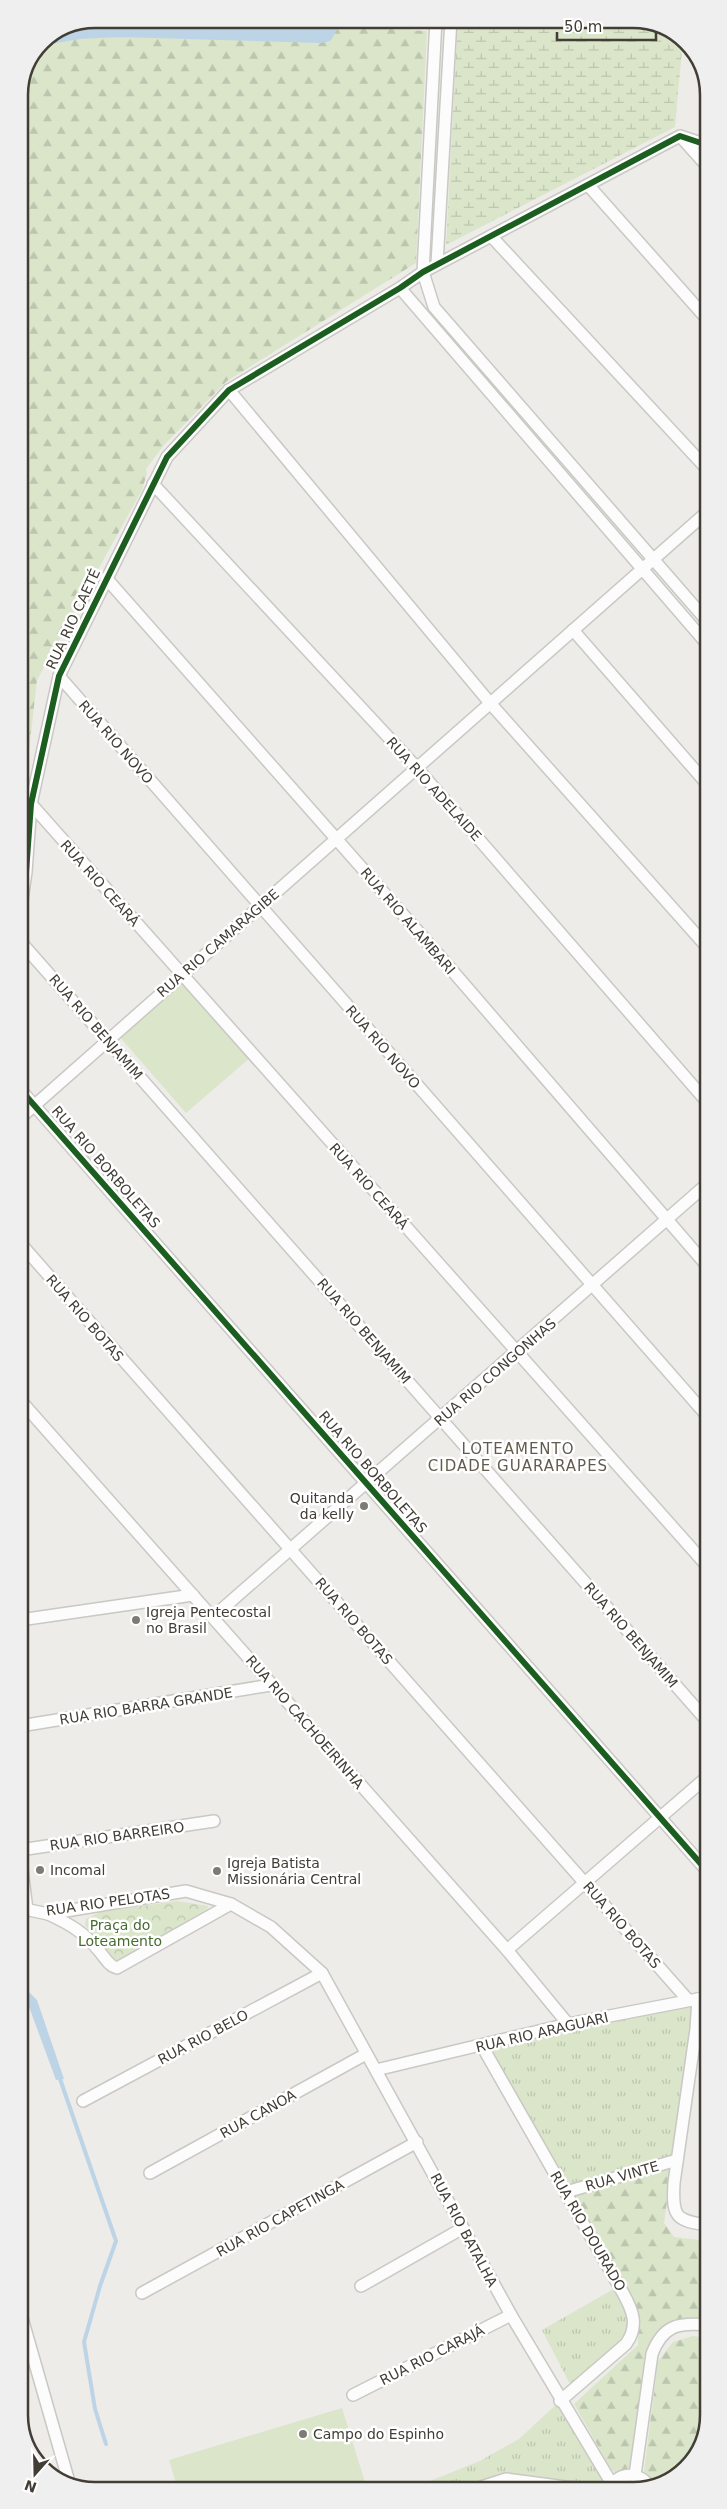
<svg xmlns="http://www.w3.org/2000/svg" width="727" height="2509" font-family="'DejaVu Sans',sans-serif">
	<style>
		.grass { fill: url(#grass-tufts) }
		.forest { fill: url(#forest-firs) }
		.wetland { fill: url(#wetland-marsh) }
		.park { fill: url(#park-crowns) }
		.pitch { fill: #dae5ca }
		.water { fill: #bdd4e7 }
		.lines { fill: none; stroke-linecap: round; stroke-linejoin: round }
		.stream { stroke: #bdd4e7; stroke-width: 4 }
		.canal { stroke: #bdd4e7; stroke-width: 14 }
		.minor-casing { stroke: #c9c8c4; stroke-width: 14 }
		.minor { stroke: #fcfcfc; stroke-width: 11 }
		.cycleway-casing { stroke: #fff; stroke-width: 9 }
		.cycleway { stroke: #1b5e20; stroke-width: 6 }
		.poi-dot { fill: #7e7a74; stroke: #fff; stroke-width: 2 }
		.labels { text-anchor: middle; stroke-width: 5; stroke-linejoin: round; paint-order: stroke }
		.street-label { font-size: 14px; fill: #423d35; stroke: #fff }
		.poi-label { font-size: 14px; fill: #423d35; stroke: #fff; text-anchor: start }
		.park-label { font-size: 14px; fill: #456c30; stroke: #fff }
		.neighbourhood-label { font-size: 15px; letter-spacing: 1px; fill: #635b4e; stroke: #fff }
		.rim { fill: none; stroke: #423d35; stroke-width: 2.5 }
	</style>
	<defs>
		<pattern id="grass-tufts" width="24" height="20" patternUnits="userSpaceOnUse" patternTransform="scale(1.25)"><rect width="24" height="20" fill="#dae5ca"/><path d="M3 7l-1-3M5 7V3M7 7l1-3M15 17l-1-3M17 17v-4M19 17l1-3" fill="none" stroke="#bcc5ae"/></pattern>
		<pattern id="forest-firs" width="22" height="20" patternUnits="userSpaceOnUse" patternTransform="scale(1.25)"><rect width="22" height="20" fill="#dae5ca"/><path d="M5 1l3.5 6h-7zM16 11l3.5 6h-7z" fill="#bcc5ae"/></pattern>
		<pattern id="wetland-marsh" width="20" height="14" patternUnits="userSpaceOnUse" patternTransform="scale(1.25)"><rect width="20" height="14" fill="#dae5ca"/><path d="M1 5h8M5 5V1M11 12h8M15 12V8" fill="none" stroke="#bcc5ae"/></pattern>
		<pattern id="park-crowns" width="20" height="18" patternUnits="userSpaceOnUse" patternTransform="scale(1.25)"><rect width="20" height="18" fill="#dae5ca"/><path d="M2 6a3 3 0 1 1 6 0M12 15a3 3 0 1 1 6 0" fill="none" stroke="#bcc5ae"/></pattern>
	</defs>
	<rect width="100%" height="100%" fill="#edece8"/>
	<g class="grass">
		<path d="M 698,1999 L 677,2160 L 566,2192 L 482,2046 Z"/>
		<path d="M 619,2286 L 633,2334 L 573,2390 L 542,2330 Z"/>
		<path d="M 560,2401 L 609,2489 L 581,2489 L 506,2479 L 475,2489 L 410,2489 L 480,2461 L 519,2439 Z"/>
	</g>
	<g class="forest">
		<path d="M 95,19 L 185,19 L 427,31 L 416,263 L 227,381 L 164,445 L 146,469 L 147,473 L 142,490 L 37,680 L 19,839 L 19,94 L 41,41 Z"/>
		<path d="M 672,2165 L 664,2223 L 674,2237 L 708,2241 L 708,2325 L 665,2325 L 649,2350 L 633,2462 L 627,2469 L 616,2473 L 611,2469 L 574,2404 L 638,2345 L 638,2324 L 571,2194 Z"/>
		<path d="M 693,2336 L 708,2338 L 708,2415 L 690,2464 L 657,2483 L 644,2471 L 658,2361 L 673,2342 Z"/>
	</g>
	<path class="wetland" d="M 458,19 L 642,19 L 683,38 L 675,127 L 446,245 Z"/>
	<path class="park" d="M 177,1901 L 208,1906 L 207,1909 L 114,1964 L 111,1963 L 85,1925 L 86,1919 L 100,1912 Z"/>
	<g class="pitch">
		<path d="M 183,980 L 251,1057 L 186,1113 L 119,1036 Z"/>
		<path d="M 342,2408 L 367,2489 L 178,2490 L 169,2460 Z"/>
	</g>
	<path class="water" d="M 20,1983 L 37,2000 L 64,2079 L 56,2080 L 28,2004 L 20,1995 Z"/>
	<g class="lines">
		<path class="stream" d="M 59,2076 L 116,2241 L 100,2286 L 84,2342 L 95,2409 L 106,2444"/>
		<path class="canal" d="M 49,37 L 79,32 L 120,30 L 319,36 L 326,35 L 331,26"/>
		<g class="minor-casing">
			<g id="minor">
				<path d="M 436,19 L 423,272 L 434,307 L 707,621"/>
				<path d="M 681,137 L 707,166"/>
				<path d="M 588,185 L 707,319"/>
				<path d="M 491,236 L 707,469"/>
				<path d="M 437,264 L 451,19"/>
				<path d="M 400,288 L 707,644"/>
				<path d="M 229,390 L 490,703 L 707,947"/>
				<path d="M 153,484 L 417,768 L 707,1102"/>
				<path d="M 106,578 L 444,961 L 708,1267"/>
				<path d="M 573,630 L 707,784"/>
				<path d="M 59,676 L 708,1417"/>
				<path d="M 31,804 L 708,1567"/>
				<path d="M 19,921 L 26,872 L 31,804 L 59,676 L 167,457 L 229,390 L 400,288 L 423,272 L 680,136 L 707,145"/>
				<path d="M 19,940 L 708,1722"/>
				<path d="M 19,1088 L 708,1872"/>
				<path d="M 19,1119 L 707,512"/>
				<path d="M 20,1243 L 688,2000"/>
				<path d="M 20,1400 L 507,1950 L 568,2024"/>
				<path d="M 213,1617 L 707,1184"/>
				<path d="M 20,1620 L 193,1595"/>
				<path d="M 20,1726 L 271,1685"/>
				<path d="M 20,1850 L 214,1821"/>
				<path d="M 20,1853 L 27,1910"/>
				<path d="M 20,1908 L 48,1914 L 186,1891 L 231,1904 L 271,1927 L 322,1973 L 511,2315 L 612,2484"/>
				<path d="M 48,1914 C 70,1924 85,1933 100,1952 C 105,1958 109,1966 117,1968 L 231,1904"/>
				<path d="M 507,1950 L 708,1776"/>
				<path d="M 698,1999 L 696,2029 L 674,2183 C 672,2216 675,2221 708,2225"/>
				<path d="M 482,2046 L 623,2293 C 633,2311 639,2326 626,2344 L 560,2401"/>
				<path d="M 376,2070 L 568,2024 L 708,1997"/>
				<path d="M 83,2101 L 322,1973"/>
				<path d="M 150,2173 L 366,2054"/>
				<path d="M 566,2192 L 677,2160"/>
				<path d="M 361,2286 L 463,2228"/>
				<path d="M 142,2293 L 417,2142"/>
				<path d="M 20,2311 L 69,2482"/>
				<path d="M 353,2395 L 511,2315"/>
				<path d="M 635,2475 L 652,2354 C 663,2325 679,2322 708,2325"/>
				<path d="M 475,2489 L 506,2479 L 581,2489"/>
				<path d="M 609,2489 C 618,2471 640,2471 650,2487"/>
			</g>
		</g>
		<use href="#minor" class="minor"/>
		<g class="cycleway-casing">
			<g id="cycleway">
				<path d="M 19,921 L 26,872 L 31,804 L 59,676 L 167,457 L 229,390 L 400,288 L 423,272 L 680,136 L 707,145"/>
				<path d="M 19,1088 L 708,1872"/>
			</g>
		</g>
		<use href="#cycleway" class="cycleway"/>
	</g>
	<g class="poi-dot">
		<circle cx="364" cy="1506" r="5"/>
		<circle cx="136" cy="1620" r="5"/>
		<circle cx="40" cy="1870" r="5"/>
		<circle cx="217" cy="1871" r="5"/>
		<circle cx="303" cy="2434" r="5"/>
	</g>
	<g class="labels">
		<g class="street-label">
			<text transform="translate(73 619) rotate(-65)" y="5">RUA RIO CAETÉ</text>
			<text transform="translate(116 742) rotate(49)" y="5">RUA RIO NOVO</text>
			<text transform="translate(434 789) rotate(48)" y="5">RUA RIO ADELAIDE</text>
			<text transform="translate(100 883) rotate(48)" y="5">RUA RIO CEARÁ</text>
			<text transform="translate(408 921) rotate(49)" y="5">RUA RIO ALAMBARI</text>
			<text transform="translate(218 943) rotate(-41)" y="5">RUA RIO CAMARAGIBE</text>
			<text transform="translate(96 1027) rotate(49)" y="5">RUA RIO BENJAMIM</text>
			<text transform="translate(383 1047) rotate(49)" y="5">RUA RIO NOVO</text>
			<text transform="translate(106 1167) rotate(49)" y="5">RUA RIO BORBOLETAS</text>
			<text transform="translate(369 1186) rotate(48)" y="5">RUA RIO CEARÁ</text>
			<text transform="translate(85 1318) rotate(49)" y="5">RUA RIO BOTAS</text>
			<text transform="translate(364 1331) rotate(49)" y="5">RUA RIO BENJAMIM</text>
			<text transform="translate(495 1372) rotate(-41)" y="5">RUA RIO CONGONHAS</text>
			<text transform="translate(373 1472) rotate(49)" y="5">RUA RIO BORBOLETAS</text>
			<text transform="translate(354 1621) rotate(49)" y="5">RUA RIO BOTAS</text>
			<text transform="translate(631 1635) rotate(49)" y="5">RUA RIO BENJAMIM</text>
			<text transform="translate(146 1706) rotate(-9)" y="5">RUA RIO BARRA GRANDE</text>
			<text transform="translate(305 1722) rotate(49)" y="5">RUA RIO CACHOEIRINHA</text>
			<text transform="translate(117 1836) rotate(-8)" y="5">RUA RIO BARREIRO</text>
			<text transform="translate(108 1902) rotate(-8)" y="5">RUA RIO PELOTAS</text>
			<text transform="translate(622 1925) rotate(49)" y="5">RUA RIO BOTAS</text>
			<text transform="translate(542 2032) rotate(-13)" y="5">RUA RIO ARAGUARI</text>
			<text transform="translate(203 2037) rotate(-28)" y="5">RUA RIO BELO</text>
			<text transform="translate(258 2114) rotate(-29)" y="5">RUA CANOA</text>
			<text transform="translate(622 2176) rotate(-16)" y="5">RUA VINTE</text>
			<text transform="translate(280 2218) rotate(-29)" y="5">RUA RIO CAPETINGA</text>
			<text transform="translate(464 2230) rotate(62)" y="5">RUA RIO BATALHA</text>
			<text transform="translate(588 2231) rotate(60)" y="5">RUA RIO DOURADO</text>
			<text transform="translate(432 2355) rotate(-27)" y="5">RUA RIO CARAJÁ</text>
		</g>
		<g class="poi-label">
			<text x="354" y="1503" text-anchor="end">Quitanda<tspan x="354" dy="16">da kelly</tspan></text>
			<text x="146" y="1617">Igreja Pentecostal<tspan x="146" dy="16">no Brasil</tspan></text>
			<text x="227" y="1868">Igreja Batista<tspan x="227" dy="16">Missionária Central</tspan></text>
			<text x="50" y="1875">Incomal</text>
			<text x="313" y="2439">Campo do Espinho</text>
		</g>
		<g class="park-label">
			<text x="120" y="1930">Praça do<tspan x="120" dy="16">Loteamento</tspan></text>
		</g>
		<g class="neighbourhood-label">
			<text x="518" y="1454">LOTEAMENTO<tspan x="518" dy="17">CIDADE GUARARAPES</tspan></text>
		</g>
	</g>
	<path d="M0 0H727V2509H0ZM95 28H633A67 67 0 0 1 700 95V2415A67 67 0 0 1 633 2482H95A67 67 0 0 1 28 2415V95A67 67 0 0 1 95 28Z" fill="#f0efef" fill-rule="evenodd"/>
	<path class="rim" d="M95 28H633A67 67 0 0 1 700 95V2415A67 67 0 0 1 633 2482H95A67 67 0 0 1 28 2415V95A67 67 0 0 1 95 28Z"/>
	<g transform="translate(35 2474) rotate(200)" stroke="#ffffff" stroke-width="4" paint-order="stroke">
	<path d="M0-4L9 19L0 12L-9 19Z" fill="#423d35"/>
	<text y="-8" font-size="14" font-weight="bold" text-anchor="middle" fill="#423d35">N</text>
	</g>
	<path d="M557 32v8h99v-8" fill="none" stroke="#423d35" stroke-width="2.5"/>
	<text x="564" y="32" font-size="15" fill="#423d35" stroke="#ffffff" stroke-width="4" paint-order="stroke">50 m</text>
</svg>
